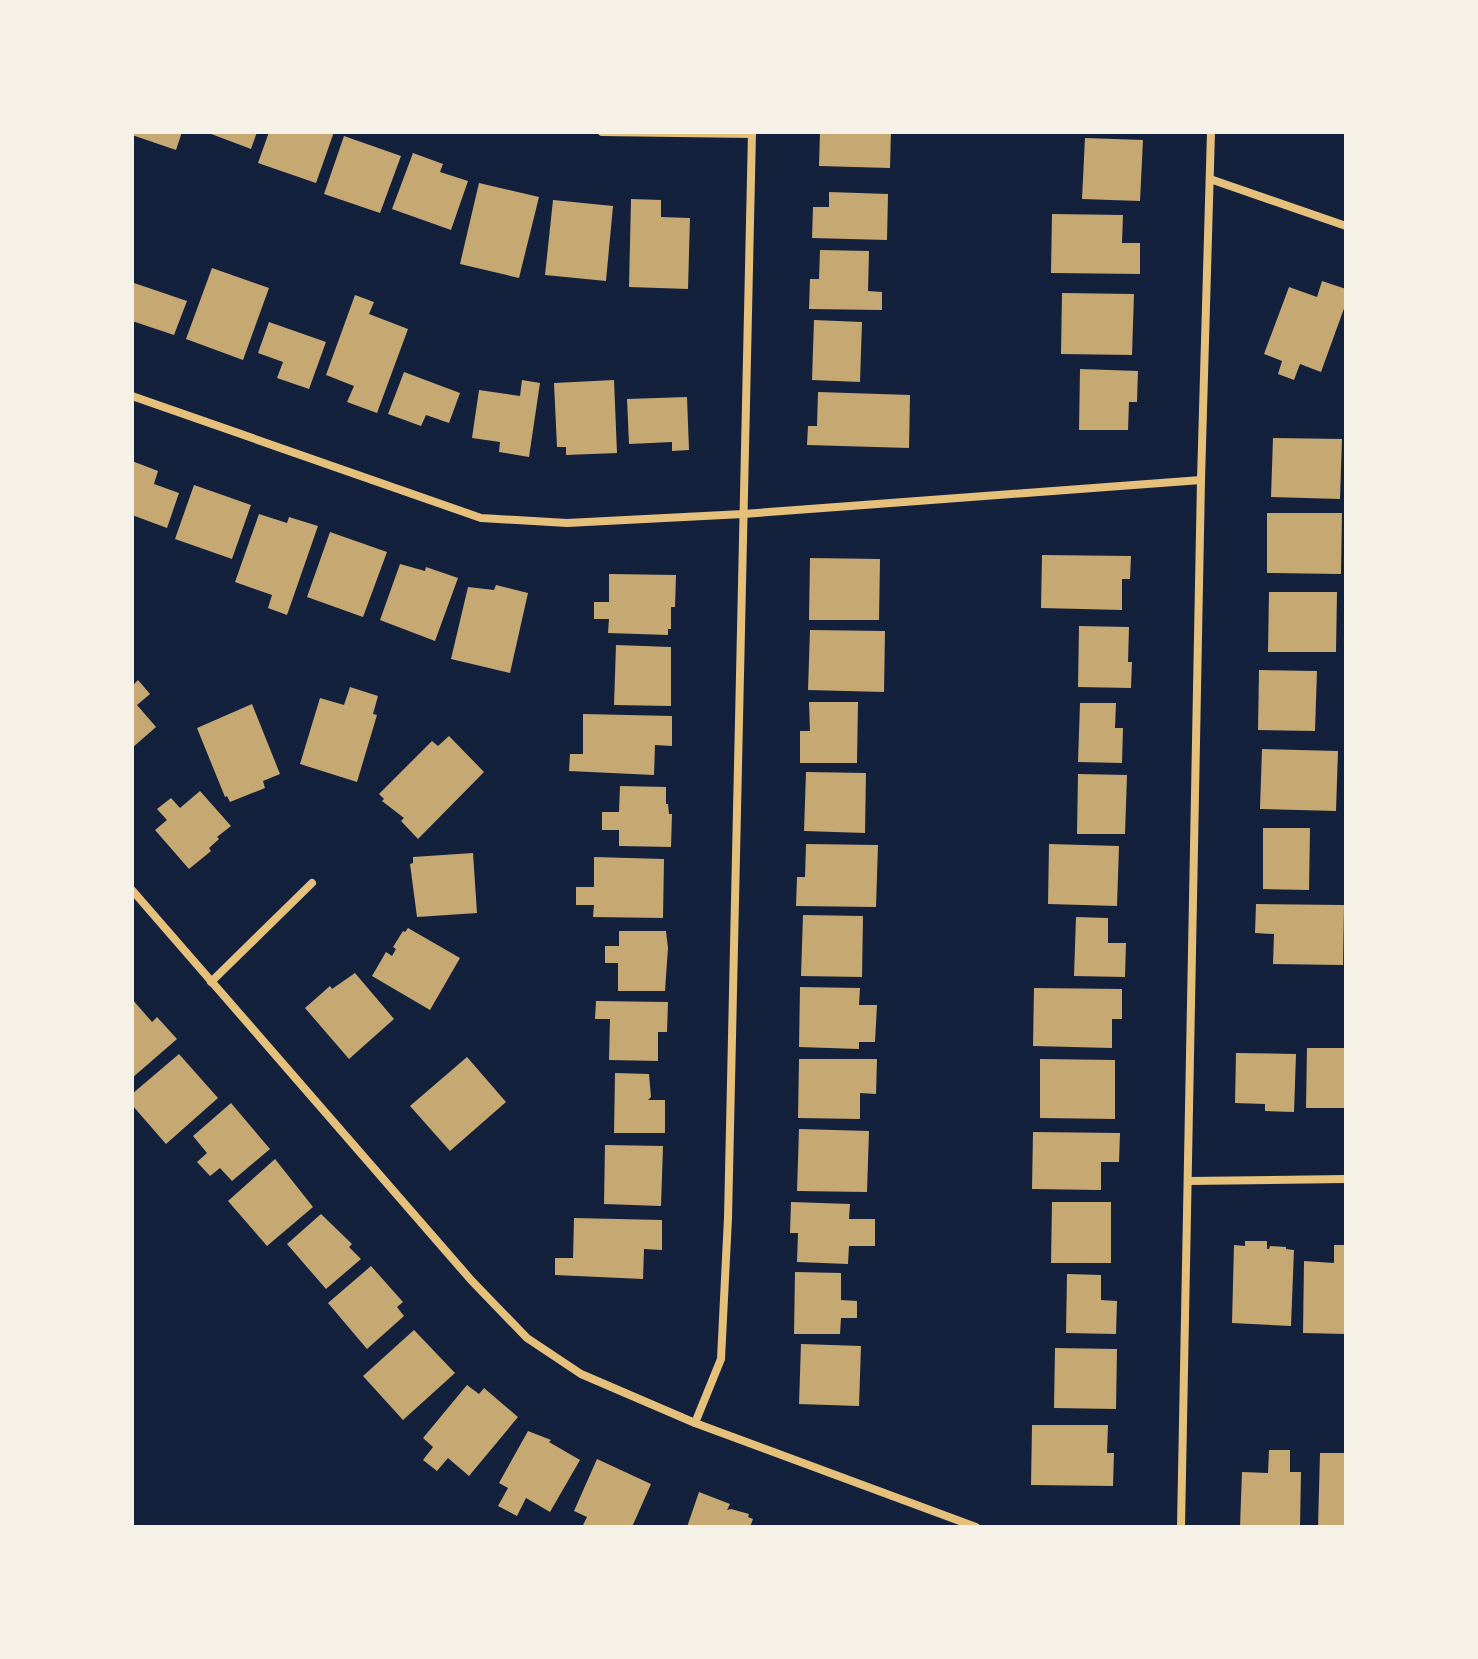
<svg xmlns="http://www.w3.org/2000/svg" width="1478" height="1659" font-family="Arial,sans-serif">
	<style>
		.building { fill: #c6a872 }
		.lines { fill: none; stroke-linecap: round; stroke-linejoin: round }
		.minor { stroke: #e5c07b; stroke-width: 8 }
	</style>
	<rect width="100%" height="100%" fill="#14213d"/>
	<g class="building">
		<path d="M 132,132 L 182,132 L 176,150 L 132,135 Z"/>
		<path d="M 206,132 L 257,132 L 251,149 Z"/>
		<path d="M 269,132 L 334,132 L 316,183 L 258,163 Z"/>
		<path d="M 820,132 L 891,132 L 890,168 L 819,166 Z"/>
		<path d="M 344,136 L 401,156 L 380,213 L 324,194 Z"/>
		<path d="M 1085,138 L 1143,140 L 1140,201 L 1082,199 Z"/>
		<path d="M 413,153 L 443,164 L 440,172 L 468,181 L 451,230 L 392,209 Z"/>
		<path d="M 479,183 L 539,197 L 519,278 L 460,264 Z"/>
		<path d="M 829,192 L 888,194 L 887,240 L 812,238 L 813,207 L 829,207 Z"/>
		<path d="M 631,199 L 661,200 L 661,217 L 690,218 L 688,289 L 629,287 Z"/>
		<path d="M 553,200 L 613,206 L 606,281 L 545,275 Z"/>
		<path d="M 1052,214 L 1123,215 L 1122,243 L 1140,243 L 1140,274 L 1051,273 Z"/>
		<path d="M 820,250 L 869,251 L 868,291 L 882,292 L 882,310 L 809,309 L 810,279 L 819,279 Z"/>
		<path d="M 212,268 L 269,288 L 243,360 L 186,339 Z"/>
		<path d="M 1322,281 L 1346,289 L 1346,303 L 1321,372 L 1300,364 L 1294,380 L 1278,374 L 1282,361 L 1264,354 L 1289,287 L 1317,297 Z"/>
		<path d="M 134,283 L 187,301 L 174,335 L 132,321 Z"/>
		<path d="M 1062,293 L 1134,294 L 1132,355 L 1061,354 Z"/>
		<path d="M 355,295 L 374,302 L 369,314 L 408,329 L 377,413 L 347,402 L 354,386 L 326,375 Z"/>
		<path d="M 814,320 L 862,322 L 860,382 L 812,380 Z"/>
		<path d="M 269,322 L 326,342 L 309,389 L 277,378 L 283,362 L 258,353 Z"/>
		<path d="M 1080,369 L 1138,371 L 1137,402 L 1129,402 L 1128,430 L 1079,430 Z"/>
		<path d="M 404,372 L 460,393 L 449,423 L 426,415 L 421,426 L 388,414 Z"/>
		<path d="M 522,380 L 540,383 L 529,457 L 499,452 L 500,442 L 472,438 L 479,390 L 520,396 Z"/>
		<path d="M 614,380 L 617,453 L 566,455 L 566,447 L 557,447 L 554,383 Z"/>
		<path d="M 818,392 L 910,395 L 909,448 L 807,445 L 808,426 L 817,426 Z"/>
		<path d="M 687,397 L 689,450 L 672,451 L 672,442 L 629,444 L 627,399 Z"/>
		<path d="M 1273,438 L 1342,439 L 1340,499 L 1271,497 Z"/>
		<path d="M 132,461 L 158,471 L 154,484 L 179,493 L 167,528 L 132,515 Z"/>
		<path d="M 194,485 L 251,505 L 232,559 L 175,539 Z"/>
		<path d="M 1267,513 L 1342,513 L 1341,574 L 1267,573 Z"/>
		<path d="M 259,514 L 287,523 L 289,517 L 318,526 L 287,615 L 268,608 L 272,595 L 235,582 Z"/>
		<path d="M 330,532 L 387,552 L 363,617 L 307,597 Z"/>
		<path d="M 1042,555 L 1131,556 L 1130,579 L 1122,579 L 1122,610 L 1041,608 Z"/>
		<path d="M 810,558 L 880,559 L 879,620 L 809,620 Z"/>
		<path d="M 400,564 L 425,571 L 426,567 L 458,578 L 435,641 L 380,620 Z"/>
		<path d="M 609,574 L 676,575 L 675,607 L 671,607 L 671,629 L 668,629 L 668,635 L 608,633 L 609,619 L 594,619 L 594,602 L 609,602 Z"/>
		<path d="M 496,585 L 528,593 L 510,673 L 451,659 L 468,587 L 494,590 Z"/>
		<path d="M 1269,592 L 1337,592 L 1336,652 L 1268,652 Z"/>
		<path d="M 1079,626 L 1129,627 L 1128,662 L 1132,662 L 1131,688 L 1078,687 Z"/>
		<path d="M 810,630 L 885,631 L 884,692 L 808,690 Z"/>
		<path d="M 616,645 L 671,647 L 671,706 L 614,705 Z"/>
		<path d="M 1259,670 L 1317,671 L 1315,731 L 1258,730 Z"/>
		<path d="M 138,680 L 150,694 L 137,705 L 156,727 L 132,748 L 132,686 Z"/>
		<path d="M 350,687 L 378,696 L 373,714 L 377,715 L 357,782 L 300,764 L 320,698 L 344,705 Z"/>
		<path d="M 809,702 L 858,702 L 857,763 L 800,763 L 800,731 L 810,731 Z"/>
		<path d="M 1080,703 L 1116,703 L 1115,728 L 1123,728 L 1122,763 L 1078,762 Z"/>
		<path d="M 252,704 L 280,774 L 263,781 L 265,788 L 230,802 L 227,796 L 225,797 L 197,728 Z"/>
		<path d="M 583,714 L 672,716 L 672,746 L 655,745 L 654,775 L 569,771 L 570,754 L 583,754 Z"/>
		<path d="M 449,736 L 484,772 L 418,839 L 401,821 L 404,818 L 382,801 L 384,799 L 379,794 L 432,741 L 438,746 Z"/>
		<path d="M 1262,749 L 1338,751 L 1336,811 L 1260,809 Z"/>
		<path d="M 806,772 L 866,773 L 865,833 L 804,831 Z"/>
		<path d="M 1078,774 L 1127,775 L 1125,834 L 1077,834 Z"/>
		<path d="M 620,786 L 666,787 L 666,804 L 668,804 L 669,814 L 672,814 L 671,847 L 619,846 L 619,830 L 602,830 L 602,812 L 619,812 Z"/>
		<path d="M 200,791 L 231,826 L 217,837 L 219,839 L 209,848 L 211,851 L 189,869 L 155,830 L 167,820 L 157,809 L 171,798 L 180,808 Z"/>
		<path d="M 1263,828 L 1310,828 L 1309,890 L 1263,889 Z"/>
		<path d="M 806,844 L 878,845 L 876,907 L 796,906 L 797,877 L 805,877 Z"/>
		<path d="M 1049,844 L 1119,846 L 1117,906 L 1048,904 Z"/>
		<path d="M 473,853 L 477,913 L 417,917 L 410,864 L 413,863 L 413,857 Z"/>
		<path d="M 594,857 L 664,859 L 663,918 L 593,917 L 594,905 L 576,905 L 576,887 L 594,887 Z"/>
		<path d="M 1256,904 L 1344,905 L 1343,965 L 1273,964 L 1274,934 L 1255,933 Z"/>
		<path d="M 803,915 L 863,916 L 862,977 L 801,976 Z"/>
		<path d="M 1076,917 L 1108,918 L 1108,943 L 1126,943 L 1125,977 L 1074,976 Z"/>
		<path d="M 408,928 L 460,958 L 430,1010 L 372,976 L 386,952 L 392,956 L 396,949 L 393,947 L 403,931 L 405,932 Z"/>
		<path d="M 619,931 L 666,931 L 668,948 L 665,991 L 618,991 L 618,963 L 605,963 L 605,946 L 619,946 Z"/>
		<path d="M 355,973 L 394,1019 L 349,1059 L 305,1008 L 330,986 L 332,989 Z"/>
		<path d="M 800,987 L 860,988 L 859,1005 L 877,1005 L 875,1042 L 859,1042 L 859,1049 L 799,1047 Z"/>
		<path d="M 1034,988 L 1122,989 L 1122,1019 L 1112,1019 L 1112,1048 L 1033,1046 Z"/>
		<path d="M 132,999 L 152,1022 L 157,1017 L 177,1039 L 132,1078 Z"/>
		<path d="M 596,1001 L 668,1002 L 667,1032 L 658,1032 L 658,1061 L 609,1060 L 610,1019 L 595,1019 Z"/>
		<path d="M 1307,1048 L 1346,1048 L 1346,1108 L 1306,1108 Z"/>
		<path d="M 1236,1053 L 1296,1054 L 1294,1112 L 1265,1111 L 1265,1104 L 1235,1103 Z"/>
		<path d="M 179,1054 L 218,1098 L 166,1144 L 132,1105 L 132,1094 Z"/>
		<path d="M 467,1057 L 506,1102 L 450,1151 L 410,1106 Z"/>
		<path d="M 799,1059 L 877,1059 L 876,1094 L 860,1093 L 860,1119 L 798,1118 Z"/>
		<path d="M 1040,1059 L 1115,1060 L 1115,1119 L 1040,1118 Z"/>
		<path d="M 615,1073 L 649,1074 L 651,1097 L 648,1100 L 665,1100 L 665,1133 L 614,1133 Z"/>
		<path d="M 231,1103 L 270,1149 L 232,1181 L 220,1168 L 210,1176 L 197,1162 L 207,1153 L 193,1136 Z"/>
		<path d="M 799,1129 L 869,1131 L 867,1192 L 797,1191 Z"/>
		<path d="M 1033,1132 L 1120,1133 L 1119,1162 L 1101,1162 L 1101,1190 L 1032,1189 Z"/>
		<path d="M 605,1145 L 663,1146 L 661,1206 L 604,1204 Z"/>
		<path d="M 275,1159 L 313,1207 L 267,1246 L 228,1201 Z"/>
		<path d="M 791,1202 L 850,1204 L 849,1219 L 875,1219 L 875,1246 L 849,1246 L 848,1264 L 797,1262 L 798,1233 L 790,1233 Z"/>
		<path d="M 1052,1202 L 1111,1202 L 1111,1263 L 1051,1263 Z"/>
		<path d="M 321,1214 L 352,1244 L 349,1247 L 361,1259 L 326,1289 L 287,1244 Z"/>
		<path d="M 574,1218 L 662,1220 L 662,1250 L 644,1249 L 643,1279 L 555,1275 L 555,1258 L 573,1258 Z"/>
		<path d="M 1245,1241 L 1267,1241 L 1267,1249 L 1269,1249 L 1270,1246 L 1286,1247 L 1286,1249 L 1294,1250 L 1291,1326 L 1232,1323 L 1234,1245 L 1245,1246 Z"/>
		<path d="M 1334,1245 L 1346,1245 L 1346,1334 L 1303,1333 L 1304,1261 L 1334,1263 Z"/>
		<path d="M 371,1266 L 403,1302 L 397,1307 L 404,1316 L 367,1349 L 328,1303 Z"/>
		<path d="M 795,1272 L 841,1273 L 841,1300 L 857,1301 L 857,1318 L 841,1318 L 840,1334 L 794,1334 Z"/>
		<path d="M 1067,1274 L 1101,1275 L 1101,1300 L 1117,1301 L 1116,1334 L 1066,1333 Z"/>
		<path d="M 414,1330 L 455,1373 L 403,1420 L 363,1376 Z"/>
		<path d="M 801,1344 L 861,1346 L 859,1406 L 799,1404 Z"/>
		<path d="M 1055,1348 L 1117,1349 L 1116,1409 L 1054,1408 Z"/>
		<path d="M 467,1385 L 479,1394 L 484,1388 L 518,1417 L 469,1476 L 448,1458 L 437,1471 L 423,1460 L 433,1447 L 423,1438 Z"/>
		<path d="M 1032,1425 L 1108,1425 L 1107,1453 L 1114,1453 L 1113,1486 L 1031,1485 Z"/>
		<path d="M 528,1431 L 551,1440 L 549,1442 L 580,1460 L 550,1512 L 526,1498 L 517,1516 L 498,1506 L 508,1488 L 499,1483 Z"/>
		<path d="M 1269,1450 L 1290,1450 L 1290,1472 L 1301,1472 L 1300,1527 L 1240,1527 L 1242,1472 L 1268,1473 Z"/>
		<path d="M 1320,1453 L 1346,1453 L 1346,1527 L 1318,1527 Z"/>
		<path d="M 597,1459 L 651,1484 L 632,1527 L 582,1527 L 587,1517 L 574,1511 Z"/>
		<path d="M 699,1492 L 730,1504 L 727,1510 L 731,1509 L 749,1514 L 748,1517 L 753,1519 L 750,1527 L 687,1527 Z"/>
	</g>
	<g class="lines">
		<g class="minor">
			<path d="M 602,132 L 752,134"/>
			<path d="M 1210,179 L 1346,226"/>
			<path d="M 132,396 L 481,518 L 567,523 L 743,514 L 1201,480"/>
			<path d="M 132,890 L 471,1280 L 527,1338 L 581,1374 L 695,1423 L 976,1527"/>
			<path d="M 211,982 L 312,883"/>
			<path d="M 1188,1181 L 1346,1179"/>
			<path d="M 695,1423 L 721,1359 L 728,1218 L 752,132"/>
			<path d="M 1181,1527 L 1201,480 L 1211,132"/>
		</g>
	</g>
	<rect width="1478" height="1659" fill="none" stroke="#f6f1e7" stroke-width="268"/>
</svg>
